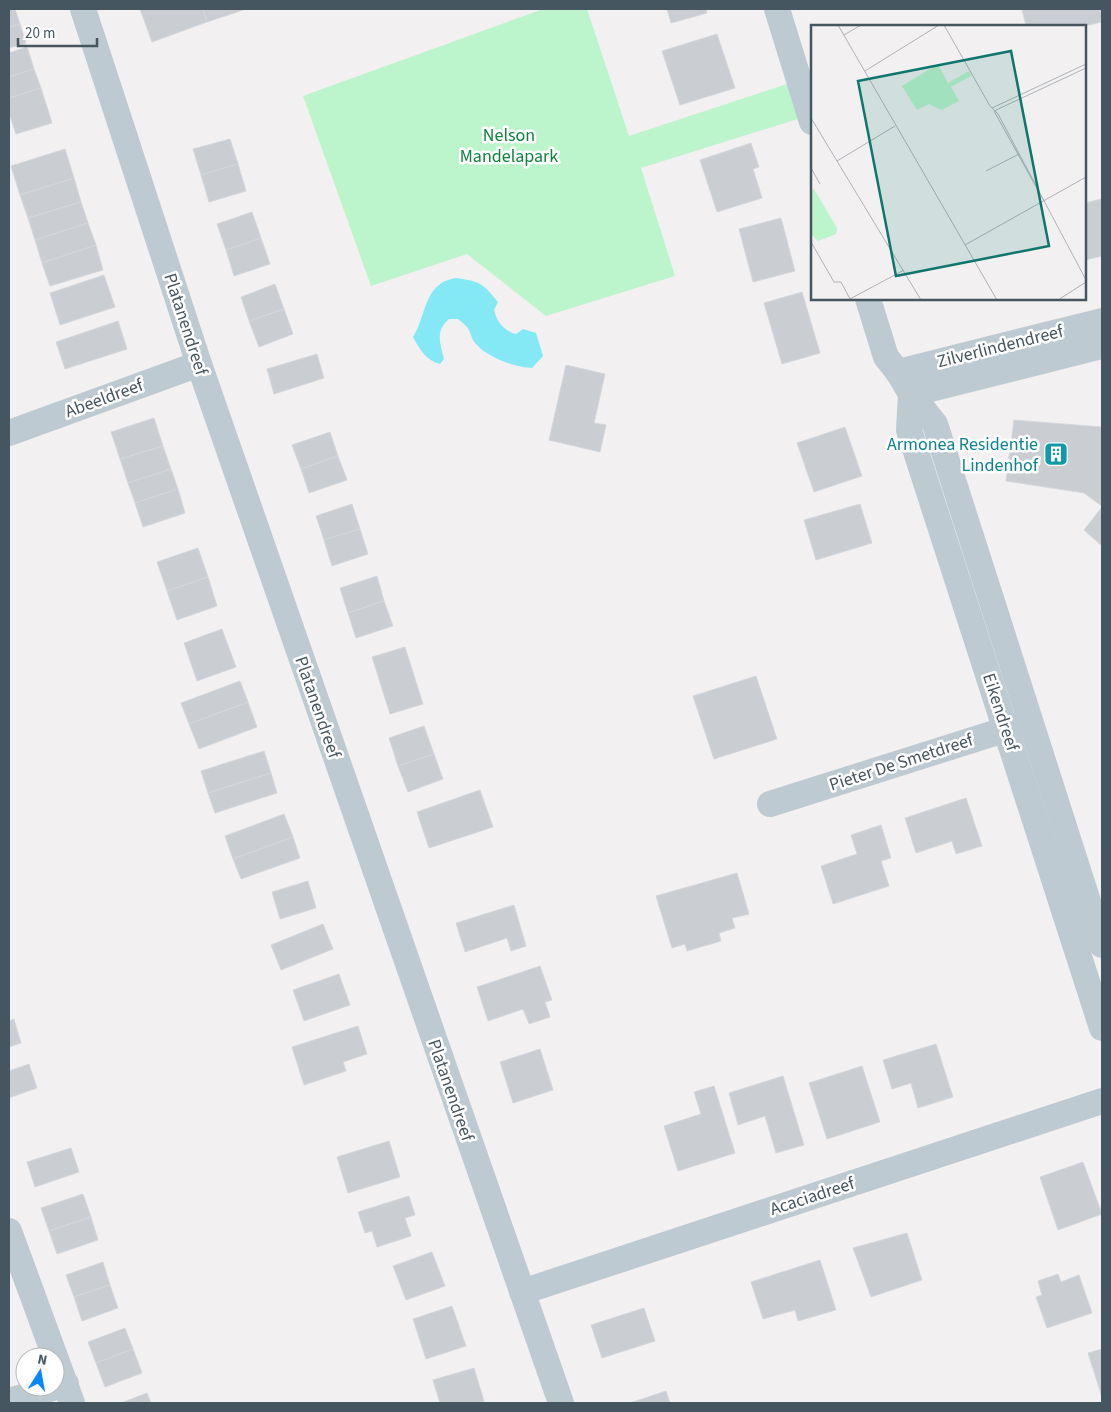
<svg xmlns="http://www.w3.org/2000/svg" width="1111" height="1412" font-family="'Source Sans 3',sans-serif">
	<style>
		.green { fill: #bcf4cc }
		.water { fill: #85e9f5 }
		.building { fill: #caced3; stroke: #d4d7dc }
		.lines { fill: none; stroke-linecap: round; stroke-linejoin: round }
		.minor { stroke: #bdcad1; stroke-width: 26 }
		.labels { text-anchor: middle; stroke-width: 5; stroke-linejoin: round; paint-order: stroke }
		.park-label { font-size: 18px; fill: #0e843e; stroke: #fff }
		.street-label { font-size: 18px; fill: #465660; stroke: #fff }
		.culture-label { font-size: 18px; fill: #0d838f; stroke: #fff; text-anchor: end }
		.inset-road { fill: none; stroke: #aeb2b7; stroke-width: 1 }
		.view { fill: #0f766e; fill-opacity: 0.15; stroke: #0f766e; stroke-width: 2.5 }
		.inset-edge { fill: none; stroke: #465660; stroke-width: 2.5 }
	</style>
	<rect width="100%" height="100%" fill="#f3f0f1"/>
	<path class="green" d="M 543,9 L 587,9 L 629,136 L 787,84 L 798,119 L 641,168 L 675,276 L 546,316 L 467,254 L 371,286 L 303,96 Z"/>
	<path class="water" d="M 455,278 C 479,281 483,283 498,302 L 494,310 C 497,322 504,331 516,334 L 523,329 L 536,333 L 543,356 L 532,368 C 516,368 487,357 476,344 C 471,339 471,332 467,327 C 464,324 461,321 458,319 L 449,319 C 435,331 440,343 444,359 L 440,364 C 427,361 419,349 413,337 C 427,315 423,284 455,278 Z"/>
	<g class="building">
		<path d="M 9,9 L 15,9 L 20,24 L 9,27 Z"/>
		<path d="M 140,9 L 203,9 L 207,22 L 152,42 Z"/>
		<path d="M 203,9 L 246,9 L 207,22 Z"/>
		<path d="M 667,9 L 706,9 L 707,13 L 671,23 Z"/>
		<path d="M 1022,9 L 1102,9 L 1102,22 L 1084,26 L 1026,26 Z"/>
		<path d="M 20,24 L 26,43 L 9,48 L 9,27 Z"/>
		<path d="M 717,34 L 735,88 L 680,105 L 662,51 Z"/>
		<path d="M 27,47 L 34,69 L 9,77 L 9,53 Z"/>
		<path d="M 34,69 L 41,88 L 9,98 L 9,77 Z"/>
		<path d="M 41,88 L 52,123 L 16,134 L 9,113 L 9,98 Z"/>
		<path d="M 230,139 L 238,164 L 201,175 L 193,149 Z"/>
		<path d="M 751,143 L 759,167 L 753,169 L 762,198 L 717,212 L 700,160 Z"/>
		<path d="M 65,149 L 74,178 L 20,195 L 11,166 Z"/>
		<path d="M 238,164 L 246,191 L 209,202 L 201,175 Z"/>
		<path d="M 74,178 L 81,202 L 28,218 L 20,195 Z"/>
		<path d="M 1102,199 L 1102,256 L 1085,260 L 1085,203 Z"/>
		<path d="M 81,202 L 88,223 L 35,240 L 28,218 Z"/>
		<path d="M 252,212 L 261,238 L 226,250 L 217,224 Z"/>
		<path d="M 781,218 L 795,271 L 753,282 L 739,229 Z"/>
		<path d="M 88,223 L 96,245 L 42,263 L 35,240 Z"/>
		<path d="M 261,238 L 270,264 L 234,276 L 226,250 Z"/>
		<path d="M 96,245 L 103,270 L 50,286 L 42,263 Z"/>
		<path d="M 104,275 L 115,307 L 60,325 L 50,293 Z"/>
		<path d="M 275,284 L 284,309 L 249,321 L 241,297 Z"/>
		<path d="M 802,292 L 820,353 L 782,364 L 764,303 Z"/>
		<path d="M 284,309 L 293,334 L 259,347 L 249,321 Z"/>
		<path d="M 118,321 L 127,349 L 65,369 L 56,342 Z"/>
		<path d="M 317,354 L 324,378 L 274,394 L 267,369 Z"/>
		<path d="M 566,365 L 605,374 L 594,423 L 606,425 L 600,452 L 549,440 Z"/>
		<path d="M 154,418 L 163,446 L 120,459 L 111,432 Z"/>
		<path d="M 1014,420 L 1102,427 L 1102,506 L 1084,493 L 1006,481 Z"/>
		<path d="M 845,427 L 862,476 L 814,492 L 797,443 Z"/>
		<path d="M 330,432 L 338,456 L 301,469 L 292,445 Z"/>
		<path d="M 163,446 L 171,469 L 128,483 L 120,459 Z"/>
		<path d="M 338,456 L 347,480 L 309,493 L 301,469 Z"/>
		<path d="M 171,469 L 178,489 L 135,503 L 128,483 Z"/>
		<path d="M 178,489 L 185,513 L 143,527 L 135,503 Z"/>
		<path d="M 352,504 L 360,529 L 324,540 L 316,516 Z"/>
		<path d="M 860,504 L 872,543 L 816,560 L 804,520 Z"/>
		<path d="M 1102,507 L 1102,546 L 1084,530 Z"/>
		<path d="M 360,529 L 368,554 L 332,566 L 324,540 Z"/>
		<path d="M 198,548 L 208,577 L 167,591 L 157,562 Z"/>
		<path d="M 377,576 L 384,601 L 348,613 L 340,588 Z"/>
		<path d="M 208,577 L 217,606 L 177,620 L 167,591 Z"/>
		<path d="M 384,601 L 393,626 L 356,638 L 348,613 Z"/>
		<path d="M 222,629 L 236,667 L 197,681 L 184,643 Z"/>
		<path d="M 405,647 L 423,704 L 390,714 L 372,657 Z"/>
		<path d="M 756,676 L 777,739 L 714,759 L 693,696 Z"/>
		<path d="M 240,681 L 248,702 L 189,724 L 181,703 Z"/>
		<path d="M 248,702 L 257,727 L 199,749 L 189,724 Z"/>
		<path d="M 424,726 L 434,754 L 398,766 L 389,738 Z"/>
		<path d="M 264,751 L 271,773 L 208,793 L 201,771 Z"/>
		<path d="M 434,754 L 443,779 L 408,792 L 398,766 Z"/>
		<path d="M 271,773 L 277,793 L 215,813 L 208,793 Z"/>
		<path d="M 480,790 L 493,827 L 429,848 L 417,812 Z"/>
		<path d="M 966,798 L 982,846 L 956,854 L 952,841 L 916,853 L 905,818 Z"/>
		<path d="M 284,814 L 293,837 L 233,859 L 225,836 Z"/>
		<path d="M 881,825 L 891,858 L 881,861 L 889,886 L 833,904 L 821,866 L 857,854 L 851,835 Z"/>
		<path d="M 293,837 L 300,858 L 241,879 L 233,859 Z"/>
		<path d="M 737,873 L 749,914 L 732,918 L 735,928 L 719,933 L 721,941 L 687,951 L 685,944 L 672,948 L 656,896 Z"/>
		<path d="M 308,881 L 316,908 L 280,919 L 272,892 Z"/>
		<path d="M 514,905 L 526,946 L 511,951 L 507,938 L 465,952 L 456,923 Z"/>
		<path d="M 323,924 L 333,949 L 281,970 L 271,945 Z"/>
		<path d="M 540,966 L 552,1000 L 545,1002 L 550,1017 L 529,1024 L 523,1009 L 488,1021 L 477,987 Z"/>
		<path d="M 339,974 L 350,1005 L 304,1021 L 293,990 Z"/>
		<path d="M 14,1019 L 21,1043 L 9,1047 L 9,1021 Z"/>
		<path d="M 358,1026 L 367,1054 L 343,1062 L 346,1071 L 304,1085 L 292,1047 Z"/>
		<path d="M 936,1044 L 953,1097 L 918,1108 L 911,1083 L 892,1089 L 883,1060 Z"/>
		<path d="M 540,1049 L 553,1090 L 513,1103 L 500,1062 Z"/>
		<path d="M 29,1064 L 37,1088 L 9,1098 L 9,1071 Z"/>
		<path d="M 862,1066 L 880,1122 L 827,1139 L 809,1083 Z"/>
		<path d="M 783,1076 L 804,1145 L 776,1153 L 765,1116 L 738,1125 L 729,1093 Z"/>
		<path d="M 714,1086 L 735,1153 L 678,1171 L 664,1126 L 701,1114 L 694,1092 Z"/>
		<path d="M 389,1141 L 400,1177 L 348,1193 L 337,1157 Z"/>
		<path d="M 71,1148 L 79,1172 L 35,1187 L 27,1162 Z"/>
		<path d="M 1083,1162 L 1102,1214 L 1058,1230 L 1040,1177 Z"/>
		<path d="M 83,1194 L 91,1217 L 49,1231 L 41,1208 Z"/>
		<path d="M 409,1196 L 415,1215 L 405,1218 L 411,1236 L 377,1247 L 372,1231 L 365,1233 L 358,1212 Z"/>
		<path d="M 91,1217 L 98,1240 L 57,1254 L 49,1231 Z"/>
		<path d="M 907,1233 L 922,1280 L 871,1297 L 853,1248 Z"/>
		<path d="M 432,1252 L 445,1286 L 406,1300 L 393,1266 Z"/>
		<path d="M 820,1260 L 836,1310 L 798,1321 L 795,1310 L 763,1319 L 751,1282 Z"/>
		<path d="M 103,1262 L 110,1285 L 74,1297 L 66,1275 Z"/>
		<path d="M 1058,1274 L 1061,1282 L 1079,1275 L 1092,1313 L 1047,1328 L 1036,1297 L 1042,1295 L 1038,1281 Z"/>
		<path d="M 110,1285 L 118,1308 L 82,1321 L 74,1297 Z"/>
		<path d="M 452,1306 L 466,1346 L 426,1359 L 413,1319 Z"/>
		<path d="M 644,1308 L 655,1341 L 602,1358 L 591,1325 Z"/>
		<path d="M 125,1328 L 133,1349 L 96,1363 L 88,1342 Z"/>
		<path d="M 133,1349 L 142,1373 L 105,1387 L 96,1363 Z"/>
		<path d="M 1102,1349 L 1102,1397 L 1088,1353 Z"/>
		<path d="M 474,1368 L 484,1401 L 477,1403 L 440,1403 L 433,1380 Z"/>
		<path d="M 666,1391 L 670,1403 L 630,1403 Z"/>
		<path d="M 147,1393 L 151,1403 L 121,1403 Z"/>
	</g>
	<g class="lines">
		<g class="minor">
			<path d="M 83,9 L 199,364 L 561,1403"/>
			<path d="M 777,9 L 812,122"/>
			<path d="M 868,299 L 886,357 L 898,372 L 911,394 L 935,424 L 1102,945"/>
			<path d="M 898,372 L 1102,321"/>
			<path d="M 911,394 L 909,430 L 1102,1028"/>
			<path d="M 911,394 L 1102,346"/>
			<path d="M 9,433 L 199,364"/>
			<path d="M 770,804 L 1023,724"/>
			<path d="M 9,1231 L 72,1403"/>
			<path d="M 522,1292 L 1102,1101"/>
			<path d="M 9,1401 L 66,1384"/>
		</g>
	</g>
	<defs>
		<g id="building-square" transform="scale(1.25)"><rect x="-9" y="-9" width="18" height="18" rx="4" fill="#0f9aa8" stroke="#fff"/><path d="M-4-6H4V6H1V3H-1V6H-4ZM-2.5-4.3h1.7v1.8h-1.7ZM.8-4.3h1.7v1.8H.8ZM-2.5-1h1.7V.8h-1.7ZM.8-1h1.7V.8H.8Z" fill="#fff"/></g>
	</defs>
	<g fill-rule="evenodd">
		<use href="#building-square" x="1056" y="454"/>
	</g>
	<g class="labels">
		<g class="park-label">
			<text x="509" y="141">Nelson<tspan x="509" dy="21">Mandelapark</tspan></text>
		</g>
		<g class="street-label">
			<text transform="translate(186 324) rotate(72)" y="6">Platanendreef</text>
			<text transform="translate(1000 346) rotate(-14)" y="6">Zilverlindendreef</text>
			<text transform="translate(104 398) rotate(-20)" y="6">Abeeldreef</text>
			<text transform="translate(318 707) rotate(71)" y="6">Platanendreef</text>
			<text transform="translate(1001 712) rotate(72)" y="6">Eikendreef</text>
			<text transform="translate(901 762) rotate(-18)" y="6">Pieter De Smetdreef</text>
			<text transform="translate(451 1090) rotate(71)" y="6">Platanendreef</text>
			<text transform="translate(812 1196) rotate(-18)" y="6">Acaciadreef</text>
		</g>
		<g class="culture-label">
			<text x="1038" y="450">Armonea Residentie<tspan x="1038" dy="21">Lindenhof</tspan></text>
		</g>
	</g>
	<g transform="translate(811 25)">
		<rect width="275" height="275" fill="#f3f0f1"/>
		<path d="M 127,39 L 137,58 L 158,46 L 160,51 L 140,62 L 148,76 L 131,85 L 118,79 L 106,85 L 91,61 ZM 3,164 L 26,203 L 25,209 L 7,216 L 0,209 L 0,165 Z" fill="#bcf4cc"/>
		<path class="inset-road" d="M 27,0 L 186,275M 133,0 L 179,81 L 187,89 L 275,255M 33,10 L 50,0M 54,46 L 128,0M 181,83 L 275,39M 183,86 L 233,176M 183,86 L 275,43M 0,93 L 110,275M 26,136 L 84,101M 0,143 L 9,159M 175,146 L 208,129M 0,217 L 23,257 L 30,257 L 39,274M 154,220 L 275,152M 37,275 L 93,245M 247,275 L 275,257"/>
		<path class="view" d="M 200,26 L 238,221 L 85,251 L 47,56 Z"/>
		<rect width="275" height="275" class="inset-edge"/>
	</g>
	<rect width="1111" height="1412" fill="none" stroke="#465660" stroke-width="20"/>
	<g transform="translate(40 1372) rotate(11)"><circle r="24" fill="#ffffff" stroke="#b5bbbf"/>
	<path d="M0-4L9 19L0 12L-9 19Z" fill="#0887f6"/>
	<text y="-8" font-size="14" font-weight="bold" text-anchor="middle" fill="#465660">N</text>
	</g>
	<path d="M18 38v8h79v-8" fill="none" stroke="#465660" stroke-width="2.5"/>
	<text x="25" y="38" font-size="15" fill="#465660" stroke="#ffffff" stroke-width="4" paint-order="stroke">20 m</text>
</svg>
